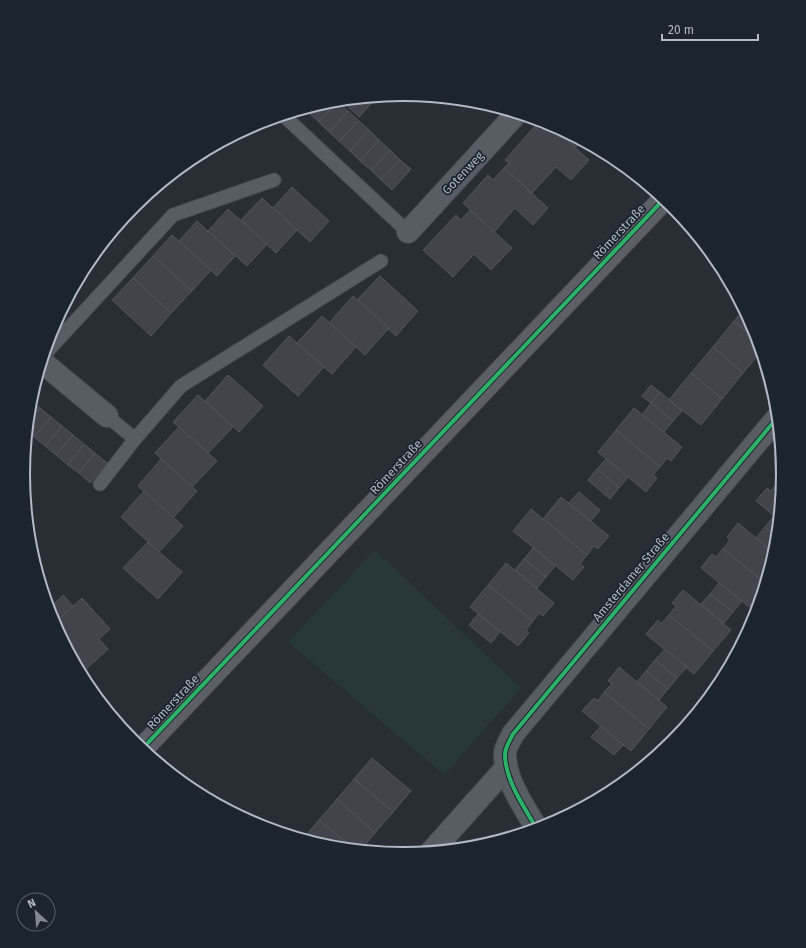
<svg xmlns="http://www.w3.org/2000/svg" width="806" height="948" font-family="'Fira Sans',sans-serif">
	<style>
		.green { fill: #27373a }
		.building { fill: #41454b; stroke: #50555b }
		.lines { fill: none; stroke-linecap: round; stroke-linejoin: round }
		.lane-casing { stroke: #45484d; stroke-width: 15 }
		.street-casing { stroke: #45484d; stroke-width: 24 }
		.secondary-casing { stroke: #464a51; stroke-width: 24 }
		.lane { stroke: #585c63; stroke-width: 13 }
		.street { stroke: #585c63; stroke-width: 22 }
		.secondary { stroke: #5c6066; stroke-width: 22 }
		.cycleway-casing { stroke: #1c242e; stroke-width: 6 }
		.cycleway { stroke: #2db169; stroke-width: 4 }
		.labels { text-anchor: middle; stroke-width: 3.5; stroke-linejoin: round; paint-order: stroke }
		.street-label { font-size: 12px; fill: #b2b9c5; stroke: #1c242e }
		.rim { fill: none; stroke: #b2b9c5; stroke-width: 2 }
	</style>
	<rect width="100%" height="100%" fill="#292d34"/>
	<path class="green" d="M 375,550 L 521,688 L 444,775 L 288,642 Z"/>
	<g class="building">
		<path d="M 378,96 L 359,117 L 341,100 Z"/>
		<path d="M 329,101 L 337,101 L 319,122 L 308,112 L 314,106 Z"/>
		<path d="M 337,101 L 348,111 L 329,132 L 319,122 Z"/>
		<path d="M 348,111 L 359,121 L 339,141 L 329,132 Z"/>
		<path d="M 359,121 L 369,130 L 350,151 L 339,141 Z"/>
		<path d="M 548,123 L 582,141 L 575,148 Z"/>
		<path d="M 548,123 L 589,160 L 571,180 L 556,167 L 532,193 L 504,168 L 509,163 L 505,160 L 535,126 L 541,131 Z"/>
		<path d="M 369,130 L 379,140 L 360,161 L 350,151 Z"/>
		<path d="M 379,140 L 390,150 L 371,170 L 360,161 Z"/>
		<path d="M 390,150 L 400,160 L 381,180 L 371,170 Z"/>
		<path d="M 400,160 L 411,169 L 392,190 L 381,180 Z"/>
		<path d="M 504,168 L 548,208 L 533,225 L 515,208 L 494,232 L 463,203 L 488,175 L 493,180 Z"/>
		<path d="M 292,187 L 329,221 L 310,242 L 273,208 Z"/>
		<path d="M 262,198 L 297,230 L 276,253 L 241,220 Z"/>
		<path d="M 228,209 L 267,244 L 247,266 L 208,231 Z"/>
		<path d="M 470,210 L 512,248 L 491,270 L 474,254 L 453,277 L 423,250 L 456,215 L 461,220 Z"/>
		<path d="M 197,221 L 235,256 L 217,276 L 179,241 Z"/>
		<path d="M 172,235 L 211,270 L 192,291 L 153,256 Z"/>
		<path d="M 153,256 L 192,291 L 171,313 L 133,278 Z"/>
		<path d="M 380,276 L 418,311 L 396,336 L 357,300 Z"/>
		<path d="M 133,278 L 171,313 L 151,336 L 112,300 Z"/>
		<path d="M 353,296 L 389,328 L 365,355 L 329,323 Z"/>
		<path d="M 744,309 L 754,329 L 758,341 L 734,321 Z"/>
		<path d="M 322,316 L 356,347 L 332,374 L 297,343 Z"/>
		<path d="M 734,321 L 758,341 L 761,352 L 743,373 L 713,347 Z"/>
		<path d="M 289,336 L 324,367 L 298,396 L 263,365 Z"/>
		<path d="M 713,347 L 743,373 L 722,399 L 691,373 Z"/>
		<path d="M 691,373 L 722,399 L 701,425 L 669,400 Z"/>
		<path d="M 228,375 L 263,406 L 239,432 L 205,401 Z"/>
		<path d="M 651,385 L 660,392 L 651,403 L 642,396 Z"/>
		<path d="M 660,392 L 682,411 L 673,421 L 651,403 Z"/>
		<path d="M 198,395 L 233,427 L 208,453 L 173,422 Z"/>
		<path d="M 30,400 L 40,408 L 28,422 Z"/>
		<path d="M 651,403 L 673,421 L 664,432 L 642,415 Z"/>
		<path d="M 40,408 L 51,417 L 34,437 L 27,431 L 28,422 Z"/>
		<path d="M 634,408 L 682,447 L 671,461 L 667,458 L 660,467 L 616,430 Z"/>
		<path d="M 51,417 L 62,426 L 45,446 L 34,437 Z"/>
		<path d="M 62,426 L 73,435 L 56,455 L 45,446 Z"/>
		<path d="M 179,427 L 217,461 L 192,487 L 155,453 Z"/>
		<path d="M 616,430 L 660,467 L 653,475 L 657,478 L 646,492 L 598,452 Z"/>
		<path d="M 73,435 L 84,444 L 68,465 L 56,455 Z"/>
		<path d="M 84,444 L 95,453 L 79,473 L 68,465 Z"/>
		<path d="M 95,453 L 107,463 L 90,483 L 79,473 Z"/>
		<path d="M 161,459 L 197,491 L 173,518 L 138,486 Z"/>
		<path d="M 606,459 L 628,477 L 619,488 L 597,469 Z"/>
		<path d="M 597,469 L 619,488 L 610,499 L 588,480 Z"/>
		<path d="M 778,482 L 782,485 L 779,520 L 756,501 L 767,488 L 771,491 Z"/>
		<path d="M 144,491 L 183,526 L 159,552 L 121,517 Z"/>
		<path d="M 579,492 L 600,510 L 591,521 L 569,503 Z"/>
		<path d="M 561,497 L 609,536 L 598,549 L 594,546 L 587,555 L 543,519 Z"/>
		<path d="M 531,509 L 587,555 L 580,564 L 584,567 L 573,580 L 513,531 Z"/>
		<path d="M 774,516 L 779,520 L 777,537 L 765,527 Z"/>
		<path d="M 738,523 L 774,553 L 765,583 L 723,549 L 730,540 L 727,537 Z"/>
		<path d="M 765,527 L 777,537 L 774,553 L 756,538 Z"/>
		<path d="M 148,542 L 182,572 L 158,599 L 123,568 Z"/>
		<path d="M 533,548 L 555,566 L 546,577 L 524,559 Z"/>
		<path d="M 723,549 L 765,583 L 763,591 L 749,607 L 701,568 L 712,554 L 716,557 Z"/>
		<path d="M 524,559 L 546,577 L 537,588 L 515,570 Z"/>
		<path d="M 506,563 L 554,603 L 543,616 L 539,613 L 533,621 L 488,585 Z"/>
		<path d="M 719,583 L 742,601 L 733,612 L 710,594 Z"/>
		<path d="M 488,585 L 533,621 L 526,630 L 529,633 L 518,646 L 470,607 Z"/>
		<path d="M 683,590 L 731,630 L 713,651 L 669,615 L 676,606 L 672,603 Z"/>
		<path d="M 710,594 L 733,612 L 724,623 L 701,604 Z"/>
		<path d="M 63,595 L 73,606 L 54,624 L 49,609 Z"/>
		<path d="M 82,598 L 110,629 L 99,639 L 108,649 L 83,672 L 77,666 L 54,624 Z"/>
		<path d="M 478,614 L 500,632 L 491,643 L 469,625 Z"/>
		<path d="M 669,615 L 713,651 L 694,674 L 646,634 L 658,620 L 661,624 Z"/>
		<path d="M 665,649 L 687,667 L 677,678 L 655,660 Z"/>
		<path d="M 655,660 L 677,678 L 668,689 L 646,671 Z"/>
		<path d="M 619,667 L 667,707 L 649,729 L 604,692 L 612,684 L 608,681 Z"/>
		<path d="M 646,671 L 668,689 L 659,700 L 637,682 Z"/>
		<path d="M 604,692 L 649,729 L 631,751 L 582,711 L 594,698 L 598,701 Z"/>
		<path d="M 601,726 L 623,745 L 614,755 L 591,737 Z"/>
		<path d="M 372,758 L 411,791 L 393,812 L 354,779 Z"/>
		<path d="M 354,779 L 393,812 L 375,833 L 337,799 Z"/>
		<path d="M 337,799 L 375,833 L 361,850 L 354,849 L 319,820 Z"/>
		<path d="M 319,820 L 354,849 L 329,847 L 303,839 Z"/>
	</g>
	<g class="lines">
		<g class="lane-casing">
			<g id="lane">
				<path d="M 283,115 L 408,232"/>
				<path d="M 44,355 L 173,215 L 274,180"/>
				<path d="M 107,416 L 135,439 L 181,386 L 381,261"/>
				<path d="M 100,484 L 135,439"/>
			</g>
		</g>
		<g class="street-casing">
			<g id="street">
				<path d="M 408,232 L 517,113"/>
				<path d="M 42,362 L 107,416"/>
				<path d="M 537,829 C 524,807 505,780 505,754 C 505,748 510,740 513,734 L 777,418"/>
				<path d="M 432,851 L 506,768"/>
			</g>
		</g>
		<g class="secondary-casing">
			<path id="secondary" d="M 142,749 L 664,199"/>
		</g>
		<use href="#lane" class="lane"/>
		<use href="#street" class="street"/>
		<use href="#secondary" class="secondary"/>
		<g class="cycleway-casing">
			<g id="cycleway">
				<path d="M 142,749 L 664,199"/>
				<path d="M 537,829 C 524,807 505,780 505,754 C 505,748 510,740 513,734 L 777,418"/>
			</g>
		</g>
		<use href="#cycleway" class="cycleway"/>
	</g>
	<g class="labels">
		<g class="street-label">
			<text transform="translate(463 173) rotate(-47)" y="4">Gotenweg</text>
			<text transform="translate(619 232) rotate(-47)" y="4">Römerstraße</text>
			<text transform="translate(396 467) rotate(-47)" y="4">Römerstraße</text>
			<text transform="translate(631 577) rotate(-50)" y="4">Amsterdamer Straße</text>
			<text transform="translate(173 702) rotate(-47)" y="4">Römerstraße</text>
		</g>
	</g>
	<path d="M0 0H806V948H0ZM30 474a373 373 0 1 1 746 0a373 373 0 1 1-746 0Z" fill="#1c242e" fill-rule="evenodd"/>
	<path class="rim" d="M30 474a373 373 0 1 1 746 0a373 373 0 1 1-746 0Z"/>
	<g transform="translate(36 912) rotate(334)"><circle r="19" fill="#1c242e" stroke="#58606a"/>
	<path d="M0-3L7 15L0 10L-7 15Z" fill="#828892"/>
	<text y="-6" font-size="11" font-weight="bold" text-anchor="middle" fill="#b2b9c5">N</text>
	</g>
	<path d="M662 34v6h96v-6" fill="none" stroke="#b2b9c5" stroke-width="2"/>
	<text x="668" y="34" font-size="12" fill="#b2b9c5" stroke="#1c242e" stroke-width="3" paint-order="stroke">20 m</text>
</svg>
